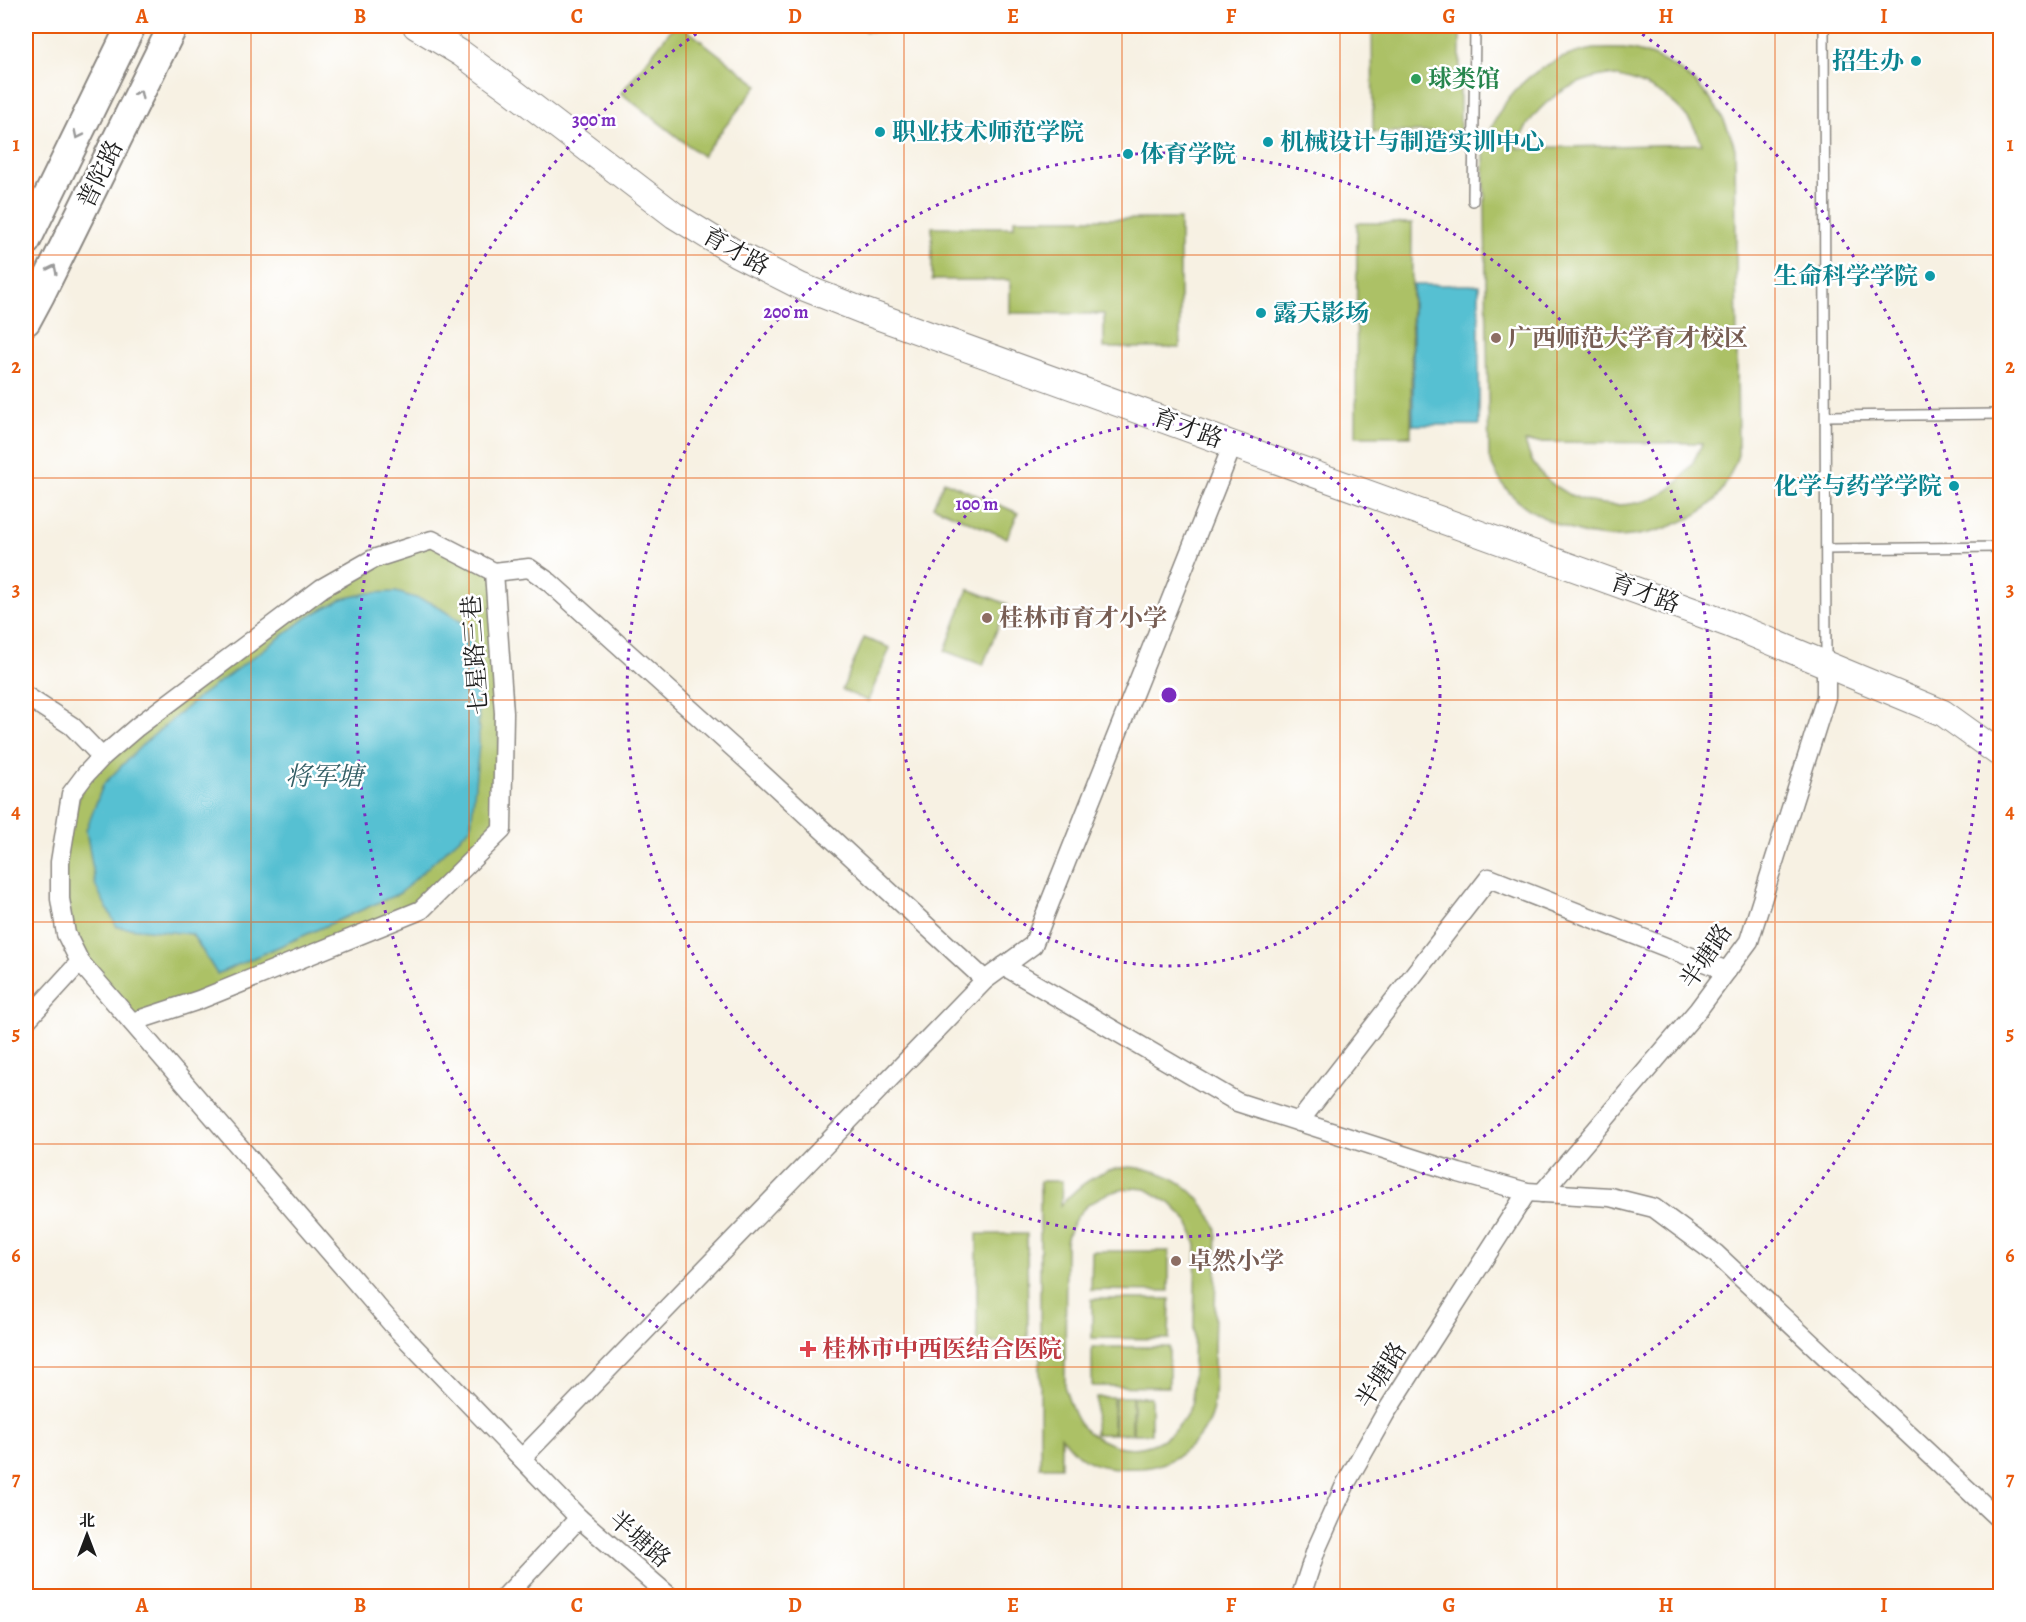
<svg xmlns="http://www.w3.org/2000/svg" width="2026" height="1622" font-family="Alegreya,'Noto Serif SC',serif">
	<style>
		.green { fill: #acc166; stroke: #646e41; stroke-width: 1.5; fill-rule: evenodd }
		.water { fill: #56c0d2; stroke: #396e77; stroke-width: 1.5 }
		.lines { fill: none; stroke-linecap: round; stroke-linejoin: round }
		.service-casing { stroke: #8a8680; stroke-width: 12 }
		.minor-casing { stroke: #8a8680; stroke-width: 21 }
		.secondary-casing { stroke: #8a8680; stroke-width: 28 }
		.primary-casing { stroke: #8a8680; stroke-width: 32 }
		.service { stroke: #fff; stroke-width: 9 }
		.minor { stroke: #fff; stroke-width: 18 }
		.secondary { stroke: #fff; stroke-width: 26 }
		.primary { stroke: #fff; stroke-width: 28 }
		.oneway { stroke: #999 }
		.grid { fill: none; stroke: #e8590c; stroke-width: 1.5; stroke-opacity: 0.55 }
		.ring { fill: none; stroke: #7b2cbf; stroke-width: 3; stroke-dasharray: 3 6 }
		.culture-dot { fill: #0f9aa8; stroke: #fff; stroke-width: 2 }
		.leisure-dot { fill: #2e9e5b; stroke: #fff; stroke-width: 2 }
		.education-dot { fill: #8d6e63; stroke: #fff; stroke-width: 2 }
		.health-dot { fill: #e0444e; stroke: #fff; stroke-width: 2 }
		.labels { text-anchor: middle; stroke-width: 5; stroke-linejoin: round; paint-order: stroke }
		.culture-label { font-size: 24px; font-weight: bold; fill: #0d838f; stroke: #fff; text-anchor: start }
		.leisure-label { font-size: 24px; font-weight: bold; fill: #27864d; stroke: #fff; text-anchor: start }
		.street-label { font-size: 24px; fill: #1c1c1c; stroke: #fff }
		.education-label { font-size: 24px; font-weight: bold; fill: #785e54; stroke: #fff; text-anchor: start }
		.health-label { font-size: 24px; font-weight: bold; fill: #be3a42; stroke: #fff; text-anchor: start }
		.water-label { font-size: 26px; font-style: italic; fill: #335e65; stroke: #fff }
		.centre { fill: #7b2cbf; stroke: #fff; stroke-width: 3 }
		.ring-label { font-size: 18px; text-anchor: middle; font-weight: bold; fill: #7b2cbf; stroke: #fff; stroke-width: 5; stroke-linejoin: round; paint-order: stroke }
		.neatline { fill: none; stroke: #e8590c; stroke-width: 2 }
		.grid-label { font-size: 20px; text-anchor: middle; font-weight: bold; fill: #e8590c }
	</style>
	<rect width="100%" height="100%" fill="#fff"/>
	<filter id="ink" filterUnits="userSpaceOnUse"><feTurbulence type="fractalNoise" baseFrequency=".0167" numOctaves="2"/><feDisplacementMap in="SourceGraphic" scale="12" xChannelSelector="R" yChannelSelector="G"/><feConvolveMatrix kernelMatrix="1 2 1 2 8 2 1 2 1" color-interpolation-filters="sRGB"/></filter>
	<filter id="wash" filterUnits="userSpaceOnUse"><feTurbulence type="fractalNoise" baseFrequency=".008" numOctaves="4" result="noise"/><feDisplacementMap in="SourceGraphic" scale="24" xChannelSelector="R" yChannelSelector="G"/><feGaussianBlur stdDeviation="1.35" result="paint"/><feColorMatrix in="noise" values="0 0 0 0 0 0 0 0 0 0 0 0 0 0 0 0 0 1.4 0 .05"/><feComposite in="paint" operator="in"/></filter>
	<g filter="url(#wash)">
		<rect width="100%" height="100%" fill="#f7f1e3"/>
		<g class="green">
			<path d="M 674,26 L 682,26 L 758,85 L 702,156 L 621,93 Z"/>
			<rect x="865" y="26" width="84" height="5"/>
			<path d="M 1372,26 L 1460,26 L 1460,132 L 1373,132 Z"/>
			<path d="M 1594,49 C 1606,49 1619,48 1632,50 C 1682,61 1722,100 1735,149 L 1738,455 C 1732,471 1726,487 1715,500 C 1702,514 1681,523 1663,529 C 1619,543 1580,539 1539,515 C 1526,508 1513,499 1504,486 C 1498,478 1493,468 1489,458 L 1484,155 C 1495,97 1536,59 1594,49 ZM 1607,75 C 1649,81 1687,103 1702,144 L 1517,148 C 1530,107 1566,82 1607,75 ZM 1525,442 L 1702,443 L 1702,444 C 1694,461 1686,477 1670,489 C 1631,517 1564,507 1536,467 C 1530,460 1528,451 1525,442 Z"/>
			<path d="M 1014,219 L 1180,219 L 1180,348 L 1104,348 L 1104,314 L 1010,313 L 1010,280 L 932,280 L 932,227 L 1014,227 Z"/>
			<path d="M 1357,223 L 1412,223 L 1411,436 L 1356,436 Z"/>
			<path d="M 944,481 L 1018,513 L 1007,538 L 933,506 Z"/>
			<path d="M 432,540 L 494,572 L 502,830 L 421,910 L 132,1022 L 80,962 L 60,862 L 86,774 L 322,588 Z"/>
			<path d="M 968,589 L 1007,604 L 983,665 L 945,651 Z"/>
			<path d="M 864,638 L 890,648 L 868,701 L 842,690 Z"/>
			<path d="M 1126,1167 C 1171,1169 1199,1189 1217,1229 C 1216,1270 1215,1311 1214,1353 C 1214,1370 1216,1390 1213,1407 C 1208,1439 1172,1467 1141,1468 C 1121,1469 1096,1469 1080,1456 C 1073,1450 1067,1442 1061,1436 L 1061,1467 L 1040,1467 L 1040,1181 L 1062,1181 L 1061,1205 C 1080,1184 1097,1171 1126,1167 ZM 1133,1188 L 1146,1189 L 1170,1203 L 1187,1220 L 1192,1231 L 1196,1246 L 1192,1402 C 1178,1441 1139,1459 1102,1440 C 1093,1436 1085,1431 1079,1423 C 1072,1413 1069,1400 1065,1389 L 1066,1242 C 1074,1207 1099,1192 1133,1188 Z"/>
			<path d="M 977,1234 L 1027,1234 L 1028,1343 L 977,1343 Z"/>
			<path d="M 1092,1251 L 1169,1251 L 1169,1291 L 1091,1290 Z"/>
			<path d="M 1092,1299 L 1170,1299 L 1169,1339 L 1092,1338 Z"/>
			<path d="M 1092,1347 L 1169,1347 L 1169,1387 L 1092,1386 Z"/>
			<path d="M 1096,1397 L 1113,1397 L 1113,1434 L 1095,1434 Z"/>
			<path d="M 1115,1397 L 1132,1397 L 1132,1434 L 1114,1434 Z"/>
			<rect x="1133" y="1397" width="18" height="37"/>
		</g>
		<g class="water">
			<rect x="1413" y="285" width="66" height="140"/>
			<path d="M 396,592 L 432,603 L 463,623 L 477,653 L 479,744 L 471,827 L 400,893 L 217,974 L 192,934 L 117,927 L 96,887 L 86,830 L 103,785 L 141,746 L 200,696 L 308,617 L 342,599 L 369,593 Z"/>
		</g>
	</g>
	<g filter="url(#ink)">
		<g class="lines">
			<g class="service-casing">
				<g id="service">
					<path d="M 1824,26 L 1826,662"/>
					<path d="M 1473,201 L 1475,26"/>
					<path d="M 1826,416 L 2000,414"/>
					<path d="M 1827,549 L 2000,547"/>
				</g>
			</g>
			<g class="minor-casing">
				<g id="minor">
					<path d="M 494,572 L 529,568 L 549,582 L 748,761 L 985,980"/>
					<path d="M 26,696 L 72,726 L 102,757"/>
					<path d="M 80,962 L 393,1325 L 579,1518"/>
					<path d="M 1004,966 L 1237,1102 L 1459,1173 L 1527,1192 L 1610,1197 L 1654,1208 L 1716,1254 L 2000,1520"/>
					<path d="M 26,1021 L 80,962 L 66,934 L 60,899 L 60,862 L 71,794 L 86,774 L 102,757 L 137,727 L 322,588 L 373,559 L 432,540 L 494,572 L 504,713 L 502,830 L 421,910 L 199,1000 L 132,1022"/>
					<path d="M 1299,1122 L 1489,878 L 1727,971"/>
					<path d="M 1542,1193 L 1698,1010 L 1749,941 L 1826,697 L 1826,664"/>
					<path d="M 522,1458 L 985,980 L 1033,945 L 1233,444"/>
					<path d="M 506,1596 L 579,1518 L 669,1596"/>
					<path d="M 1301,1596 L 1316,1550 L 1346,1483 L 1385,1414 L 1425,1351 L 1527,1192"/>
				</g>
			</g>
			<g class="secondary-casing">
				<path id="secondary" d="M 416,26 L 462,54 L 511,90 L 674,215 L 737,254 L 800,286 L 866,312 L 1729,624 L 1943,713 L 2000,754"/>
			</g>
			<g class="primary-casing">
				<g id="primary">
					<path d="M 26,241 L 131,26"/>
					<path d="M 26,321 L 40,295 L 173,26"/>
				</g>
			</g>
			<use href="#service" class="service"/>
			<use href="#minor" class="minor"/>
			<use href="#secondary" class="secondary"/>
			<use href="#primary" class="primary"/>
		</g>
		<defs><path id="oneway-chevron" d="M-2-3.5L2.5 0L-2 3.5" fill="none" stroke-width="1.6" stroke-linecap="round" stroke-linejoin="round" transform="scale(1.5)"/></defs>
		<g class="oneway">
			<use href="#oneway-chevron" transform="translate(139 94) rotate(-64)"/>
			<use href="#oneway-chevron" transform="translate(78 135) rotate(116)"/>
			<use href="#oneway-chevron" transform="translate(53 269) rotate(-64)"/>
		</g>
	</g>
	<path class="grid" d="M 251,26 L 251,1596M 469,26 L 469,1596M 686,26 L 686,1596M 904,26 L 904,1596M 1122,26 L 1122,1596M 1340,26 L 1340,1596M 1557,26 L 1557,1596M 1775,26 L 1775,1596M 26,255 L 2000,255M 26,478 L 2000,478M 26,700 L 2000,700M 26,922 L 2000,922M 26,1144 L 2000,1144M 26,1367 L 2000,1367"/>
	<g class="ring">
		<circle cx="1169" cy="695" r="271"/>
		<circle cx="1169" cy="695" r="542"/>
		<path d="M1635 29A813 813 0 1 1 703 29"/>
	</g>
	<g class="culture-dot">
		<circle cx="1916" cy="61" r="6"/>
		<circle cx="880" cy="132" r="6"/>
		<circle cx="1268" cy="142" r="6"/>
		<circle cx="1128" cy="154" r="6"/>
		<circle cx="1930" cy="276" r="6"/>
		<circle cx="1261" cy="313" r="6"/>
		<circle cx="1954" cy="486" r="6"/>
	</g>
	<circle class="leisure-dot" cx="1416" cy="79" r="6"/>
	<g class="education-dot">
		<circle cx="1496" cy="338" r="6"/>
		<circle cx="987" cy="618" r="6"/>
		<circle cx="1176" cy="1261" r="6"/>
	</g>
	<path class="health-dot" d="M805 1340h6v6h6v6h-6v6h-6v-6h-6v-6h6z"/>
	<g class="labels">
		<g class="culture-label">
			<text x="1904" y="69" text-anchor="end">招生办</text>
			<text x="892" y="140">职业技术师范学院</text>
			<text x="1280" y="150">机械设计与制造实训中心</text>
			<text x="1140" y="162">体育学院</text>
			<text x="1918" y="284" text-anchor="end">生命科学学院</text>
			<text x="1273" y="321">露天影场</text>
			<text x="1942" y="494" text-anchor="end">化学与药学学院</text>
		</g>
		<g class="leisure-label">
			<text x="1428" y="87">球类馆</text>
		</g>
		<g class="street-label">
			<text transform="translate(100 174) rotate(-64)" y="8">普陀路</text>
			<text transform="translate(736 251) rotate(29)" y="8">育才路</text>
			<text transform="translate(1188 428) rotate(20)" y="8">育才路</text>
			<text transform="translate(1645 593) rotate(20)" y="8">育才路</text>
			<text transform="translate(475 655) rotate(-94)" y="8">七星路三巷</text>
			<text transform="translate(1706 956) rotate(-56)" y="8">半塘路</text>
			<text transform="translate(1381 1375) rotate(-58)" y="8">半塘路</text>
			<text transform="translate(640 1539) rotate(41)" y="8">半塘路</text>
		</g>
		<g class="education-label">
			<text x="1508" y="346">广西师范大学育才校区</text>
			<text x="999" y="626">桂林市育才小学</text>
			<text x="1188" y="1269">卓然小学</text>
		</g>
		<g class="health-label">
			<text x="822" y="1357">桂林市中西医结合医院</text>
		</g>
		<g class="water-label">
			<text x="324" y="785">将军塘</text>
		</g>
	</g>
	<circle cx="1169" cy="695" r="9" class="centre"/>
	<g class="ring-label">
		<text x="594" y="126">300 m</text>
		<text x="786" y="318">200 m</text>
		<text x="977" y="510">100 m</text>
	</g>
	<rect width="2026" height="1622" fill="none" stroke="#fff" stroke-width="66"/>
	<g transform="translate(87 1535)" stroke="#ffffff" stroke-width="4.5" paint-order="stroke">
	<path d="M0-4.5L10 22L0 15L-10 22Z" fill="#1c1c1c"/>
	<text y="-9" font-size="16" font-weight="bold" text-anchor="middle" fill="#1c1c1c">北</text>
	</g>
	<rect x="33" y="33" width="1960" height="1556" class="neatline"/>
	<g class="grid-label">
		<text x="142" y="23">A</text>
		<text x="360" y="23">B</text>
		<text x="577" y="23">C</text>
		<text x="795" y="23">D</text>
		<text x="1013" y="23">E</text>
		<text x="1231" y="23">F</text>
		<text x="1449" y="23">G</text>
		<text x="1666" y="23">H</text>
		<text x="1884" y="23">I</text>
		<text x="16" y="151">1</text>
		<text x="2010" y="151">1</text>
		<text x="16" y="373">2</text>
		<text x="2010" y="373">2</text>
		<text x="16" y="596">3</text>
		<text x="2010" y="596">3</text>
		<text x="16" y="818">4</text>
		<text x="2010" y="818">4</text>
		<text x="16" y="1040">5</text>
		<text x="2010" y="1040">5</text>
		<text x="16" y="1262">6</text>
		<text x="2010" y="1262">6</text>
		<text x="16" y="1485">7</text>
		<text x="2010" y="1485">7</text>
		<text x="142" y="1612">A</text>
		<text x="360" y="1612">B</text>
		<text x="577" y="1612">C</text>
		<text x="795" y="1612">D</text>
		<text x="1013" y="1612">E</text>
		<text x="1231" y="1612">F</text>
		<text x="1449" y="1612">G</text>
		<text x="1666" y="1612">H</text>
		<text x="1884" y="1612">I</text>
	</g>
</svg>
